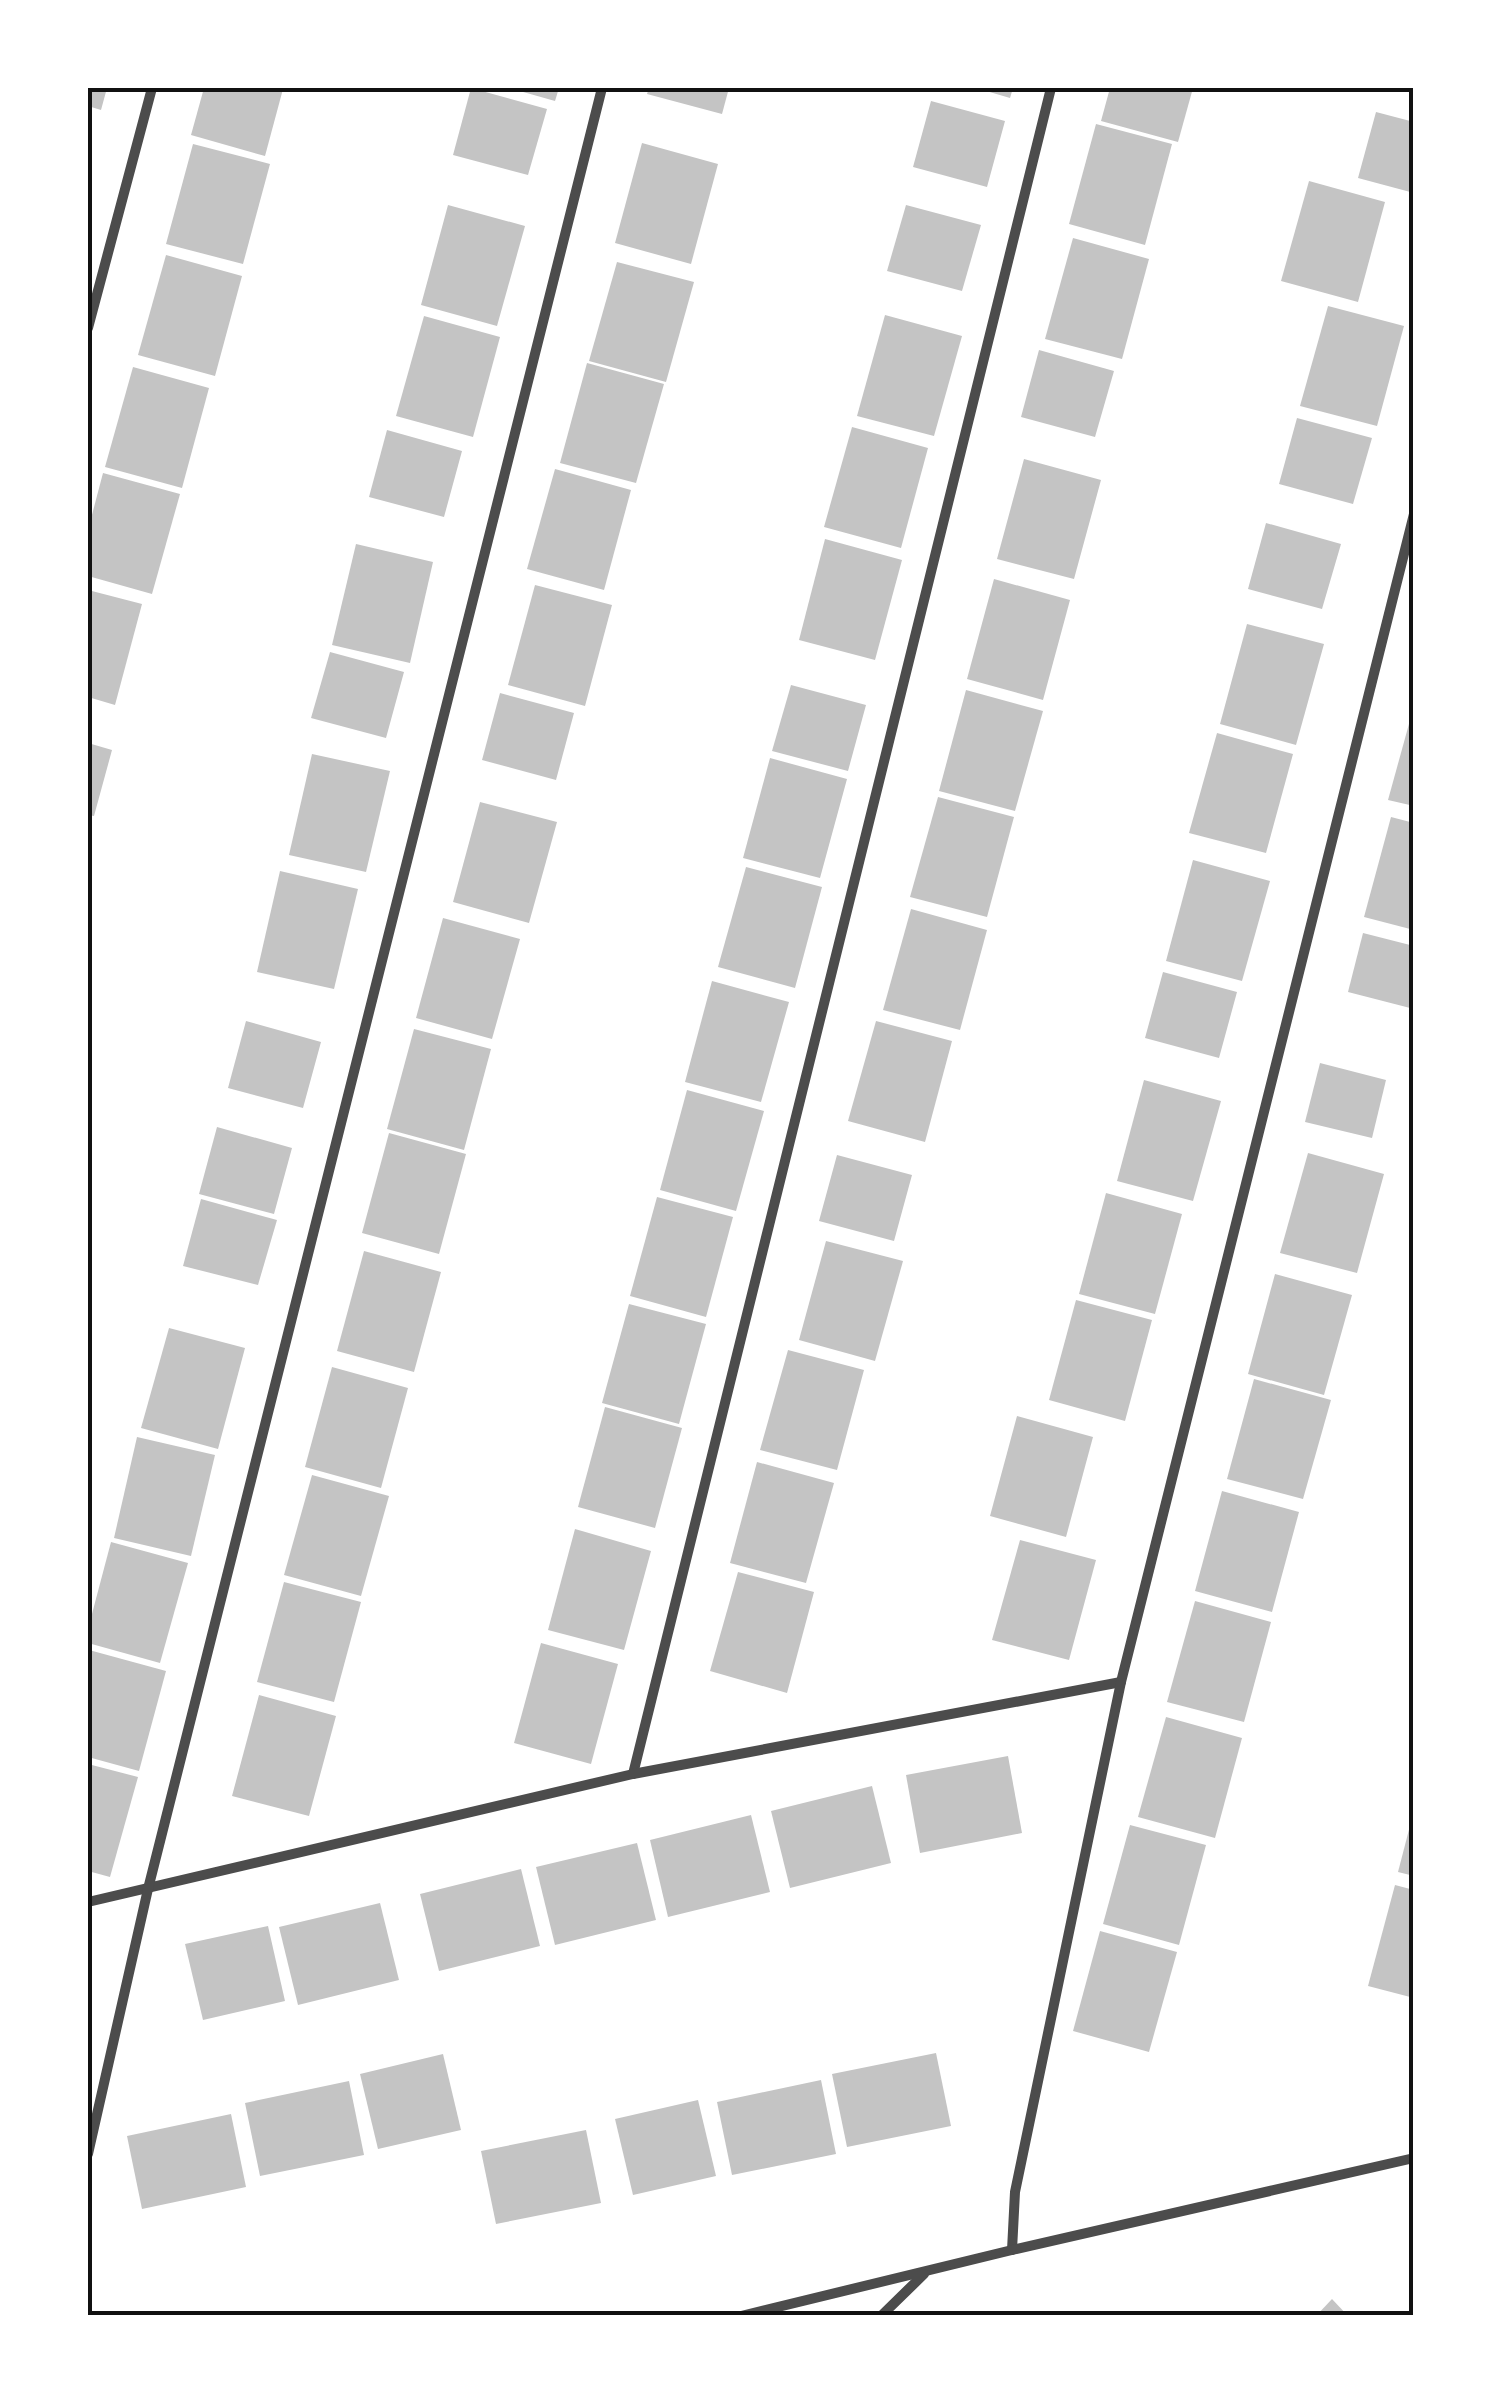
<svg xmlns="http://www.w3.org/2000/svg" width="1501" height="2403" font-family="'Work Sans',sans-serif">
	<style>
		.building { fill: #c4c4c4 }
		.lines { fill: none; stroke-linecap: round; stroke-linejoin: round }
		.minor { stroke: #4c4c4c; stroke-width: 10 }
		.neatline { fill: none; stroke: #111; stroke-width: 4 }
	</style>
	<rect width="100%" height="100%" fill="#fff"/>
	<g class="building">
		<path d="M 88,88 L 107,88 L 101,110 L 88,106 Z"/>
		<path d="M 204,88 L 283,89 L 265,156 L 191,135 Z"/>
		<path d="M 471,88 L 547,109 L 528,175 L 453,155 Z"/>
		<path d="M 509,88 L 559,88 L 555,101 Z"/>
		<path d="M 649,88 L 729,88 L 722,114 L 647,94 Z"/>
		<path d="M 976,88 L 1013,88 L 1010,98 Z"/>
		<path d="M 1110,88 L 1193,88 L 1178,142 L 1101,121 Z"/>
		<path d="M 931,101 L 1005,121 L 987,187 L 913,167 Z"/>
		<path d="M 1376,112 L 1414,122 L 1414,193 L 1358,178 Z"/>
		<path d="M 1096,124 L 1172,144 L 1145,245 L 1069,224 Z"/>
		<path d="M 642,143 L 718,164 L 691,264 L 615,243 Z"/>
		<path d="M 193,144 L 270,164 L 243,264 L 166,244 Z"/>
		<path d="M 1309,181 L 1385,202 L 1358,302 L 1281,281 Z"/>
		<path d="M 448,205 L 525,226 L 497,326 L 421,305 Z"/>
		<path d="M 906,205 L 981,225 L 962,291 L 887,271 Z"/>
		<path d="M 1073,238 L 1149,259 L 1122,359 L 1045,339 Z"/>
		<path d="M 166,255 L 242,276 L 215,376 L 138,355 Z"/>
		<path d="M 617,262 L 694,282 L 666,382 L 589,361 Z"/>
		<path d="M 1328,306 L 1404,326 L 1377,426 L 1300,406 Z"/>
		<path d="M 885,315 L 962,336 L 934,436 L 857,416 Z"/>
		<path d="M 424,316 L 500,337 L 473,437 L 396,416 Z"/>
		<path d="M 1039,350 L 1114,371 L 1095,437 L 1021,417 Z"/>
		<path d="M 587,363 L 664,384 L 636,483 L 560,463 Z"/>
		<path d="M 133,367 L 209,388 L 182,488 L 105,467 Z"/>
		<path d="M 1297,418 L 1372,438 L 1353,504 L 1279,484 Z"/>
		<path d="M 852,427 L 928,448 L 901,548 L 824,527 Z"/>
		<path d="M 387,430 L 462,451 L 444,517 L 369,497 Z"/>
		<path d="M 1024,459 L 1101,480 L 1074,579 L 997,559 Z"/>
		<path d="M 555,469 L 631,490 L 604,590 L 527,569 Z"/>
		<path d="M 103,473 L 180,494 L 152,594 L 88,576 L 88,530 Z"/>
		<path d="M 1266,523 L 1341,544 L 1322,609 L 1248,589 Z"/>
		<path d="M 825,539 L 902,560 L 875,660 L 799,640 Z"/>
		<path d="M 356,544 L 433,562 L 410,663 L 332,645 Z"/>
		<path d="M 994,579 L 1070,600 L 1043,700 L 967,679 Z"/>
		<path d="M 535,585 L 612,605 L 585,706 L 508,685 Z"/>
		<path d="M 88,590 L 142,604 L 115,705 L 88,697 Z"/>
		<path d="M 1247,624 L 1324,644 L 1296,745 L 1220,724 Z"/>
		<path d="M 330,652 L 404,672 L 386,738 L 311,718 Z"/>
		<path d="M 791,685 L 866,705 L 848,771 L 772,751 Z"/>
		<path d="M 966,690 L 1043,711 L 1015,811 L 939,791 Z"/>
		<path d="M 500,693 L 574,713 L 556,780 L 482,760 Z"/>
		<path d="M 1412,713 L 1414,713 L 1414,806 L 1388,800 Z"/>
		<path d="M 1217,733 L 1293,754 L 1266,853 L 1189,833 Z"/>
		<path d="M 88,743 L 112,750 L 94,816 L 88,815 Z"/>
		<path d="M 312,754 L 390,771 L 366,872 L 289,855 Z"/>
		<path d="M 770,758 L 847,779 L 820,878 L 743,858 Z"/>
		<path d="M 938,797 L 1014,817 L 987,917 L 910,897 Z"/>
		<path d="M 480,802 L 557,822 L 529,923 L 453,902 Z"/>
		<path d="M 1391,817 L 1414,823 L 1414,930 L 1364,917 Z"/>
		<path d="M 1193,860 L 1270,881 L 1242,981 L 1166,961 Z"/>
		<path d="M 746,867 L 822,887 L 795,988 L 718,967 Z"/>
		<path d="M 280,871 L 358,889 L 334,989 L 257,972 Z"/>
		<path d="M 911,909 L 987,930 L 960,1030 L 883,1010 Z"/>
		<path d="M 443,918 L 520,939 L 492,1039 L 416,1018 Z"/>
		<path d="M 1363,933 L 1414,946 L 1414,1009 L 1348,992 Z"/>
		<path d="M 1163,972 L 1237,992 L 1219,1058 L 1145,1038 Z"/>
		<path d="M 712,981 L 789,1002 L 761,1102 L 685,1082 Z"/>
		<path d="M 246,1021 L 321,1042 L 303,1108 L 228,1088 Z"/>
		<path d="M 876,1021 L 952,1041 L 925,1142 L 848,1121 Z"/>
		<path d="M 414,1029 L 491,1049 L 464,1150 L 387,1129 Z"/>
		<path d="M 1320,1063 L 1386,1080 L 1372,1138 L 1305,1122 Z"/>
		<path d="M 1144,1080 L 1221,1101 L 1193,1201 L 1117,1181 Z"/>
		<path d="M 687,1090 L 764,1111 L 736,1211 L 660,1190 Z"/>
		<path d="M 217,1127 L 292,1148 L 274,1214 L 199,1194 Z"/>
		<path d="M 389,1133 L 466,1154 L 439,1254 L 362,1233 Z"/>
		<path d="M 1308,1153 L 1384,1174 L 1357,1273 L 1280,1253 Z"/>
		<path d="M 837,1155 L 912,1175 L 894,1241 L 819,1221 Z"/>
		<path d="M 1106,1193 L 1182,1214 L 1155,1314 L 1079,1294 Z"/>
		<path d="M 657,1197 L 733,1217 L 706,1317 L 630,1296 Z"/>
		<path d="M 201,1199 L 277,1220 L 258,1285 L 183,1266 Z"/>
		<path d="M 826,1241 L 903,1261 L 875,1361 L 799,1340 Z"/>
		<path d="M 364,1251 L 441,1272 L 414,1372 L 337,1351 Z"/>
		<path d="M 1275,1274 L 1352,1295 L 1324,1395 L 1248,1374 Z"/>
		<path d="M 1076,1300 L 1152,1320 L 1125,1421 L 1049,1400 Z"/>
		<path d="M 629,1304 L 706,1324 L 679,1424 L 602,1403 Z"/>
		<path d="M 169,1328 L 245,1348 L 218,1449 L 141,1428 Z"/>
		<path d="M 788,1350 L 864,1370 L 837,1470 L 760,1450 Z"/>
		<path d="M 332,1367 L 408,1388 L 381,1488 L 305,1467 Z"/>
		<path d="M 1254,1379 L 1331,1400 L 1303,1499 L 1227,1479 Z"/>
		<path d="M 605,1407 L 682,1428 L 655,1528 L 578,1507 Z"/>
		<path d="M 1017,1416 L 1093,1437 L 1066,1537 L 990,1516 Z"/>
		<path d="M 137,1437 L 215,1455 L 191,1556 L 114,1538 Z"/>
		<path d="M 757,1462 L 834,1483 L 806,1583 L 730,1563 Z"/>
		<path d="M 312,1475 L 389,1496 L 361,1596 L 284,1575 Z"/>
		<path d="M 1222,1491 L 1299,1512 L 1272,1612 L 1195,1591 Z"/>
		<path d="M 575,1529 L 651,1551 L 624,1650 L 548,1630 Z"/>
		<path d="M 1020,1540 L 1096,1560 L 1069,1660 L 992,1640 Z"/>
		<path d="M 111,1542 L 188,1563 L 160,1663 L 88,1643 L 88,1629 Z"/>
		<path d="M 738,1572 L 814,1592 L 787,1693 L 710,1671 Z"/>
		<path d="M 284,1582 L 361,1602 L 334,1702 L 257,1682 Z"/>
		<path d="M 1195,1601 L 1271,1622 L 1244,1722 L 1167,1702 Z"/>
		<path d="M 541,1643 L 618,1664 L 591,1764 L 514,1743 Z"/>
		<path d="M 89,1650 L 166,1671 L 139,1771 L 88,1757 L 88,1657 Z"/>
		<path d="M 259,1695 L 336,1716 L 309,1816 L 232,1796 Z"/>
		<path d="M 1166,1717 L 1242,1738 L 1215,1838 L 1138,1817 Z"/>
		<path d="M 1008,1756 L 1022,1833 L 920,1853 L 906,1775 Z"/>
		<path d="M 88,1764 L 138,1777 L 110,1877 L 88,1871 Z"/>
		<path d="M 872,1786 L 891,1863 L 790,1888 L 771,1811 Z"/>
		<path d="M 751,1815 L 770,1892 L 668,1917 L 650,1840 Z"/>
		<path d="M 1412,1818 L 1414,1818 L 1414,1876 L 1398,1872 Z"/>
		<path d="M 1130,1825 L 1206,1845 L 1179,1945 L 1103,1924 Z"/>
		<path d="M 637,1843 L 656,1920 L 555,1945 L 536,1867 Z"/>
		<path d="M 521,1869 L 540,1946 L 439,1971 L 420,1894 Z"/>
		<path d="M 1395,1885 L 1414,1890 L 1414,1998 L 1368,1986 Z"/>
		<path d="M 380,1903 L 399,1980 L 298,2005 L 279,1927 Z"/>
		<path d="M 268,1926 L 285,2001 L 203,2020 L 185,1944 Z"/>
		<path d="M 1100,1931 L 1177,1952 L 1149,2052 L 1073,2031 Z"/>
		<path d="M 936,2053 L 951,2126 L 847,2147 L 832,2074 Z"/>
		<path d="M 443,2054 L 461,2130 L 378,2149 L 360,2074 Z"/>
		<path d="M 821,2080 L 836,2154 L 732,2175 L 717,2102 Z"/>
		<path d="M 349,2081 L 364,2155 L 260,2176 L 245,2103 Z"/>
		<path d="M 698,2100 L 716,2176 L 633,2195 L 615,2119 Z"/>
		<path d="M 231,2114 L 246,2187 L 142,2209 L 127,2136 Z"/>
		<path d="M 586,2130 L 601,2203 L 496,2224 L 481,2151 Z"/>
		<path d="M 1332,2299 L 1348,2316 L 1316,2316 Z"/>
	</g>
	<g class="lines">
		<g class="minor">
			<path d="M 88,328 L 152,88"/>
			<path d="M 633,1774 L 1051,88"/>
			<path d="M 88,1902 L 633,1774 L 1121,1682"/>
			<path d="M 88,2154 L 148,1889 L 602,88"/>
			<path d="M 1012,2250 L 1015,2192 L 1121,1682 L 1414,514"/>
			<path d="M 741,2316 L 1012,2250 L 1414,2158"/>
			<path d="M 881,2316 L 924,2274"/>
		</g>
	</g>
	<rect width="1501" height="2403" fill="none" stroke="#ffffff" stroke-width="180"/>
	<rect x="90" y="90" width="1321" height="2223" class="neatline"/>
</svg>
